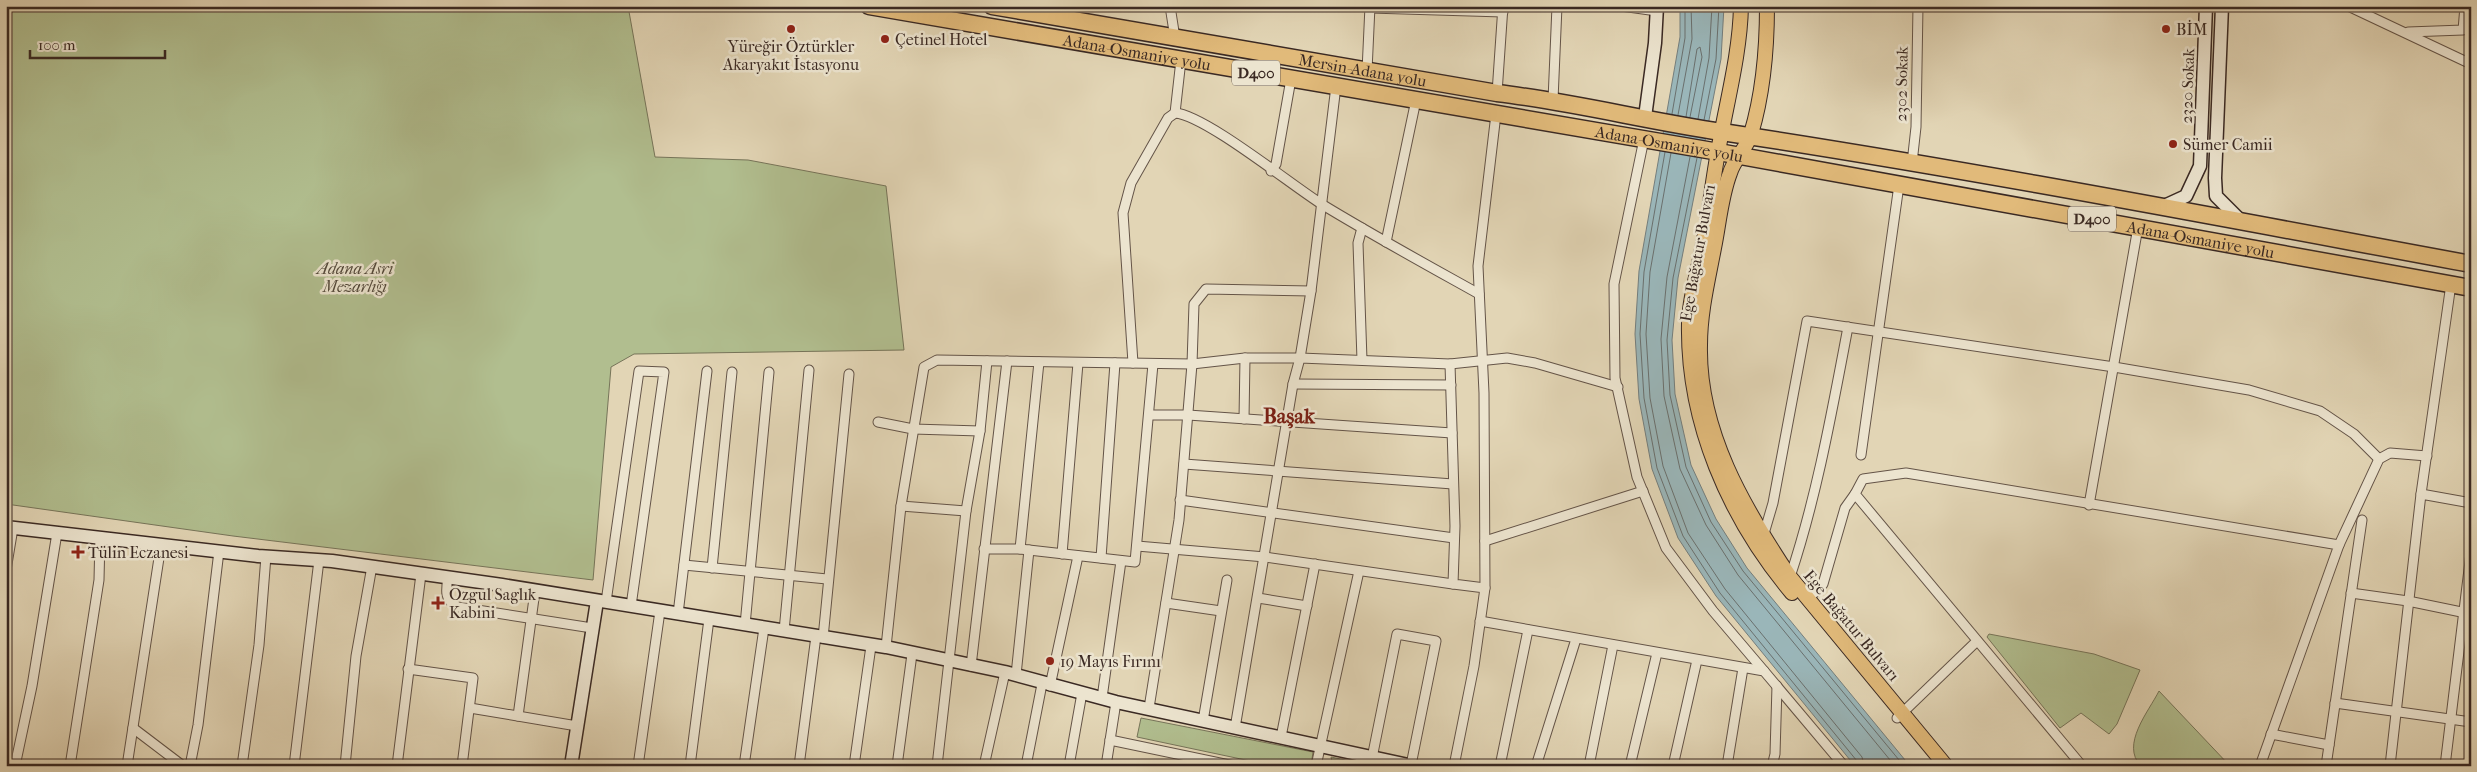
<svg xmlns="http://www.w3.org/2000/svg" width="2477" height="772" font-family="'IM FELL French Canon',serif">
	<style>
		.green { fill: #b1be8f; stroke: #767459 }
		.water { fill: #9ab6b9; stroke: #747e7d }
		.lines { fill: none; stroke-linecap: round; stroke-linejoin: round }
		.shore { stroke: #6a706e; stroke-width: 1 }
		.street-casing { stroke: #645448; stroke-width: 11 }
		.secondary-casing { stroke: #3a2923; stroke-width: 15 }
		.primary-casing { stroke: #3a2923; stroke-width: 16 }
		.highway-casing { stroke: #3a2923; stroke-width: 19 }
		.street { stroke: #ece4cf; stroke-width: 9 }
		.secondary { stroke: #ece4cf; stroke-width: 12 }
		.primary { stroke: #e1ba7a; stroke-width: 14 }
		.highway { stroke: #e1ba7a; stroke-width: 16 }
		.poi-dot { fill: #8f2418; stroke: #ece4cf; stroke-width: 2 }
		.labels { text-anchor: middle; stroke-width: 5; stroke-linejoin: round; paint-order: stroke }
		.shield { fill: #ece4cf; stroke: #6f6157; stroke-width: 1 }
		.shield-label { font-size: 15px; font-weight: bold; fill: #3a2923 }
		.poi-label { font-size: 16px; fill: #3a2923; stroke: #ece4cf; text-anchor: start }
		.street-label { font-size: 16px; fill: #3a2923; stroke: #ece4cf }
		.park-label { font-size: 16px; font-style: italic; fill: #524739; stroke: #ece4cf }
		.district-label { font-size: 21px; font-weight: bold; fill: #7a1f14; stroke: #ece4cf }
	</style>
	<rect width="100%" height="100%" fill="#e2d5b5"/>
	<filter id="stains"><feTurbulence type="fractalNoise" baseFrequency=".004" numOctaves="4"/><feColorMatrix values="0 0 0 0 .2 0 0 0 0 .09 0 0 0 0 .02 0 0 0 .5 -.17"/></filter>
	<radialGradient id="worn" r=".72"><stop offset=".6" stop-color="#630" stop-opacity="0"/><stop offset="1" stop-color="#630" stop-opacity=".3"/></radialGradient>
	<g class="green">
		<path d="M 6,6 L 628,6 L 655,157 L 748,160 L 886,186 L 904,350 L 634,354 L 611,367 L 593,580 L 233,536 L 6,504 Z"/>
		<path d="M 1989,634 L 2094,654 L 2140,670 L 2117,724 L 2109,734 L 2081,713 L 2060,728 L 1987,637 Z"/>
		<path d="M 2159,691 L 2230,766 L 2141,766 C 2120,745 2149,711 2159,691 Z"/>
		<path d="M 1141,718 L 1313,752 L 1311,766 L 1274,766 L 1137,737 Z"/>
		<path d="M 1331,757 L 1374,766 L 1333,766 Z"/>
	</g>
	<path class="water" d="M 1680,6 L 1724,6 L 1721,59 L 1678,278 L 1672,340 L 1675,394 L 1691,465 L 1716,519 L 1747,568 L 1910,766 L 1855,766 L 1716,596 L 1678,538 L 1652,469 L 1639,399 L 1635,334 L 1639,271 L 1680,37 Z"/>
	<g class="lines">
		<g class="shore">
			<path d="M 1672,114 L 1685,38 L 1685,6"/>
			<path d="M 1678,115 L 1692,39 L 1691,6"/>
			<path d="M 1686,117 L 1697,49 L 1700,47 L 1702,57 L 1690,117"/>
			<path d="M 1698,119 L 1709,58 L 1712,6"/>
			<path d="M 1704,120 L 1716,59 L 1719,6"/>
			<path d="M 1665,152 L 1644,272 L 1640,334 L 1644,398 L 1657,468 L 1683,536 L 1720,593 L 1857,761 L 1858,766"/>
			<path d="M 1671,153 L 1650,272 L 1646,334 L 1650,398 L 1663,466 L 1688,533 L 1725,589 L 1862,757 L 1864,766"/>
			<path d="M 1690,157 L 1667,277 L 1661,339 L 1664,396 L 1680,469 L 1706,525 L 1738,575 L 1895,766"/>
			<path d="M 1697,158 L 1673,278 L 1667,340 L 1670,395 L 1686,467 L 1711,522 L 1743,571 L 1904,766"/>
		</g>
		<g class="street-casing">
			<g id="street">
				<path d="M 1170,6 L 1175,38"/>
				<path d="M 1621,6 L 1657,11"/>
				<path d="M 2348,6 L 2471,64"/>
				<path d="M 1370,8 L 1503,12"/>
				<path d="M 2408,32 L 2463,30 L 2465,6"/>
				<path d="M 1367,71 L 1370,6"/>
				<path d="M 1497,93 L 1503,6"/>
				<path d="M 1553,100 L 1557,6"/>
				<path d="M 1175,113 L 1181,60"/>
				<path d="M 1644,139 L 1614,284 L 1615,378 L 1637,477 L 1666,548 L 1713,611 L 1764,671"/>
				<path d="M 1912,163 L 1916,127 L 1918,6"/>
				<path d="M 1271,171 L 1276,164 L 1291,79"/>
				<path d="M 1386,242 L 1416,100"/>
				<path d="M 1362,360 L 1358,243 L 1362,228"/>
				<path d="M 1133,363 L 1123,213 L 1131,183 L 1168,118 L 1175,113 C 1205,115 1291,185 1323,205 C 1374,236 1427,265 1479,294"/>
				<path d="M 1450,364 L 1455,526 L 1453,584 L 1485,588 L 1474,666 L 1454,766"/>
				<path d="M 1293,384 L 1451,385"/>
				<path d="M 1150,415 L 1188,415 L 1452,433"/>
				<path d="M 1244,419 L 1245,358"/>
				<path d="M 878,422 L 913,429 L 980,431"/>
				<path d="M 1861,455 L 1899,185"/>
				<path d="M 1184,464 L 1453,484"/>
				<path d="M 2421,494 L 2451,284"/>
				<path d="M 1180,500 L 1454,538"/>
				<path d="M 2089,505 L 2138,227"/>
				<path d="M 901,506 L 966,511"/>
				<path d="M 1763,537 L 1773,503 L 1807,321 L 2114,367 L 2249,390 L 2320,411 L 2354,434 L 2379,459"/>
				<path d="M 1485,541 L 1643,491"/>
				<path d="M 2339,545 L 2379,459 L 2390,453 L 2427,456"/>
				<path d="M 1137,546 L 1265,557 L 1453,584"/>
				<path d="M 984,549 L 1020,549 L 1135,562 L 1153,364"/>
				<path d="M 1020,549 L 1039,362"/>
				<path d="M 1062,554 L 1078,363"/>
				<path d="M 1101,558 L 1115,363"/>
				<path d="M 684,565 L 827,579"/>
				<path d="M 712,568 L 732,372"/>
				<path d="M 6,570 L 13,528"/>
				<path d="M 448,577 C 446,590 444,601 458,607 L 592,628"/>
				<path d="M 1790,577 C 1817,496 1832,411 1848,327"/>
				<path d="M 1485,588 L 1484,393 L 1478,266 L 1496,114"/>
				<path d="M 2351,593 L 2408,601 L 2471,614"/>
				<path d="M 1258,598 L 1307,606"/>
				<path d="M 1808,599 L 1823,584 L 1845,508 L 1855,494"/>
				<path d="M 606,602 L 639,371 L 664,372 L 631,606"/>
				<path d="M 1166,603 L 1221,611"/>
				<path d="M 678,614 L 707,371"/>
				<path d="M 1480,621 L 1764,671 L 1844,766"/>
				<path d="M 745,625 L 769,372"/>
				<path d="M 784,631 L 809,370"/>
				<path d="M 823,638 L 849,374"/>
				<path d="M 886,647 L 901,506 L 924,367 L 937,360 L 1192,364 L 1245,358 L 1300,358 L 1311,291 L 1336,86"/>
				<path d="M 971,666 L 1007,361"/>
				<path d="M 408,669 L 473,678 L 462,766"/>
				<path d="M 1016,675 L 1029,550"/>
				<path d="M 1050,686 L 1078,556"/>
				<path d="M 1102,698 L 1121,561"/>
				<path d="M 2335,703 L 2471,722"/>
				<path d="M 470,708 L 577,726"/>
				<path d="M 1149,708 L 1179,520 L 1192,364 L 1194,304 L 1206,289 L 1311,291"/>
				<path d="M 518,716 L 535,591"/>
				<path d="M 1897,718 L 1977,641"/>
				<path d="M 1203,721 L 1227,580"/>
				<path d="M 133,728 L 183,766"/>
				<path d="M 1235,728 L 1293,384 L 1300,358 L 1450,364 L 1507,358 L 1535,363 L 1618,387"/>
				<path d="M 2271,734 L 2329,745"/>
				<path d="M 1281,737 L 1315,564"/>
				<path d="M 1110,740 L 1234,766"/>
				<path d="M 1372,758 L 1397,634 L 1436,641 L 1411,765"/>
				<path d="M 15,766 L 32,686 L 57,533"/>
				<path d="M 70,766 L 99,580 L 100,537"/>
				<path d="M 127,766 L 161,545"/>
				<path d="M 190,766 L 198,725 L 219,551"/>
				<path d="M 242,766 L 259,645 L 266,556"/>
				<path d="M 294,766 L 319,560"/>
				<path d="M 345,766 L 356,656 L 372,566"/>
				<path d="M 397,766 L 421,574"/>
				<path d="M 638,766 L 660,611"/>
				<path d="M 690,766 L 709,619"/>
				<path d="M 744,766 L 764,628"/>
				<path d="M 799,766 L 816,636"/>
				<path d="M 854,766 L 871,646"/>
				<path d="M 897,766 L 912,654"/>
				<path d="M 937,766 L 966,511 L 980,431 L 987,361"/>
				<path d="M 984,766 L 1005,672"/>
				<path d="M 1026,766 L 1042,684"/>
				<path d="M 1069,766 L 1082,693"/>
				<path d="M 1106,766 L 1116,702"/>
				<path d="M 1316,766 L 1359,571"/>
				<path d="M 1500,766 L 1528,630"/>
				<path d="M 1536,766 L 1576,639"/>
				<path d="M 1589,766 L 1613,645"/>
				<path d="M 1630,766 L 1657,653"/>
				<path d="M 1673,766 L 1697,660"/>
				<path d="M 1727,766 L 1743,668"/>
				<path d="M 1772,766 L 1775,754 L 1777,686"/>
				<path d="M 2082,766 L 1855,494 L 1863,479 L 1906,473 L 2339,545 L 2260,766"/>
				<path d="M 2326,766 L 2362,520"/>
				<path d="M 2390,766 L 2421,494 L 2471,503"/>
				<path d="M 2445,766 L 2471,553"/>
			</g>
		</g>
		<g class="secondary-casing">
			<g id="secondary">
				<path d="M 2222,6 L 2215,178 L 2216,196 L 2242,222"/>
				<path d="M 1645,117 L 1655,43 L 1657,6"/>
				<path d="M 2162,207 L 2186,196 L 2200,166 L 2206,6"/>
				<path d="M 6,527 L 258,556 L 332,561 L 502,585 L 886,647 L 1005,672 L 1116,702 L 1413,766"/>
				<path d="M 571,766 L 597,601"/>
			</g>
		</g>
		<g class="primary-casing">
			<g id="primary">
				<path d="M 1741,6 C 1740,55 1726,104 1718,152 C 1712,184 1709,217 1702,249 C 1698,273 1689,299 1689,323 C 1687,422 1729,518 1792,593"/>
				<path d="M 1767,6 C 1767,48 1763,94 1751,134 C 1747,148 1734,159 1730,173 C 1721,196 1719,224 1714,248 C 1708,280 1700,312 1700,345 C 1698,431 1744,508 1790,577 L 1946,766"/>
			</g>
		</g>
		<g class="highway-casing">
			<g id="highway">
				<path id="s1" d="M 869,6 L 1713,151 L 2471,288"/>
				<path id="s2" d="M 992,6 L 1497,93 C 1573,102 1647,121 1722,132 C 1973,170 2222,218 2471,264"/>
			</g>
		</g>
		<use href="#street" class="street"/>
		<use href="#secondary" class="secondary"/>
		<use href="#primary" class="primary"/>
		<use href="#highway" class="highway"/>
	</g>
	<g class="poi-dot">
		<circle cx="791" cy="29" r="5"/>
		<circle cx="2166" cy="29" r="5"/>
		<circle cx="885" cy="39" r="5"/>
		<circle cx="2173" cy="144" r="5"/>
		<path d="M75.5 544.5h5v5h5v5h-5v5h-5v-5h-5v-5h5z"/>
		<path d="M435.5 595.5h5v5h5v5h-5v5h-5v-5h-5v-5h5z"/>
		<circle cx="1050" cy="661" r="5"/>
	</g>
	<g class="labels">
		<g class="shield">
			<rect x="1232" y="60.5" width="48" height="25" rx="4"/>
			<rect x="2068" y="206.5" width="48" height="25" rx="4"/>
		</g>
		<g class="shield-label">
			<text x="1256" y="78">D400</text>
			<text x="2092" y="224">D400</text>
		</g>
		<g class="poi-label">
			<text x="2176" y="35">BİM</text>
			<text x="895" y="45">Çetinel Hotel</text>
			<text x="791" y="52" text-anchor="middle">Yüreğir Öztürkler<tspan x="791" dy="18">Akaryakıt İstasyonu</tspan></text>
			<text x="2183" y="150">Sümer Camii</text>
			<text x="88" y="558">Tülin Eczanesi</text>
			<text x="449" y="600">Ozgul Saglık<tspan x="449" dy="18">Kabini</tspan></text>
			<text x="1060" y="667">19 Mayıs Fırını</text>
		</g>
		<g class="street-label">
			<text dy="6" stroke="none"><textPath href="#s1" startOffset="272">Adana-Osmaniye yolu</textPath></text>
			<text dy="6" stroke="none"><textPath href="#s2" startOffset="376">Mersin-Adana yolu</textPath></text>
			<text transform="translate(1901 84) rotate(-89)" y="6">2302 Sokak</text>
			<text transform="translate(2187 86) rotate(-88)" y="6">2320 Sokak</text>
			<text dy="6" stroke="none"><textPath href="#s1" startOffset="812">Adana-Osmaniye yolu</textPath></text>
			<text dy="6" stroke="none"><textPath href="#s1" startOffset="1352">Adana-Osmaniye yolu</textPath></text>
			<text transform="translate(1697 253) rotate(-80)" y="6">Ege Bağatur Bulvarı</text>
			<text transform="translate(1852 625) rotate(50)" y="6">Ege Bağatur Bulvarı</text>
		</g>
		<g class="park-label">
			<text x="355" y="274">Adana Asri<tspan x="355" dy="18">Mezarlığı</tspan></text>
		</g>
		<g class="district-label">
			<text x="1289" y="423">Başak</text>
		</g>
	</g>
	<rect width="2477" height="772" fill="none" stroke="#e2d5b5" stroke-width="25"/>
	<rect x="8" y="8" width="2462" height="757" fill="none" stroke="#3a2923" stroke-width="2.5"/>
	<rect x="12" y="12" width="2452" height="747" fill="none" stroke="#3a2923"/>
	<path d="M30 50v8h135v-8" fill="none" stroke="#3a2923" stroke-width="2.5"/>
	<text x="38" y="50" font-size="15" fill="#3a2923" stroke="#ece4cf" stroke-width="4" paint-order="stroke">100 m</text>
	<rect width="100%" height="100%" filter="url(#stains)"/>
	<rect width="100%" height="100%" fill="url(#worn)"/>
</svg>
